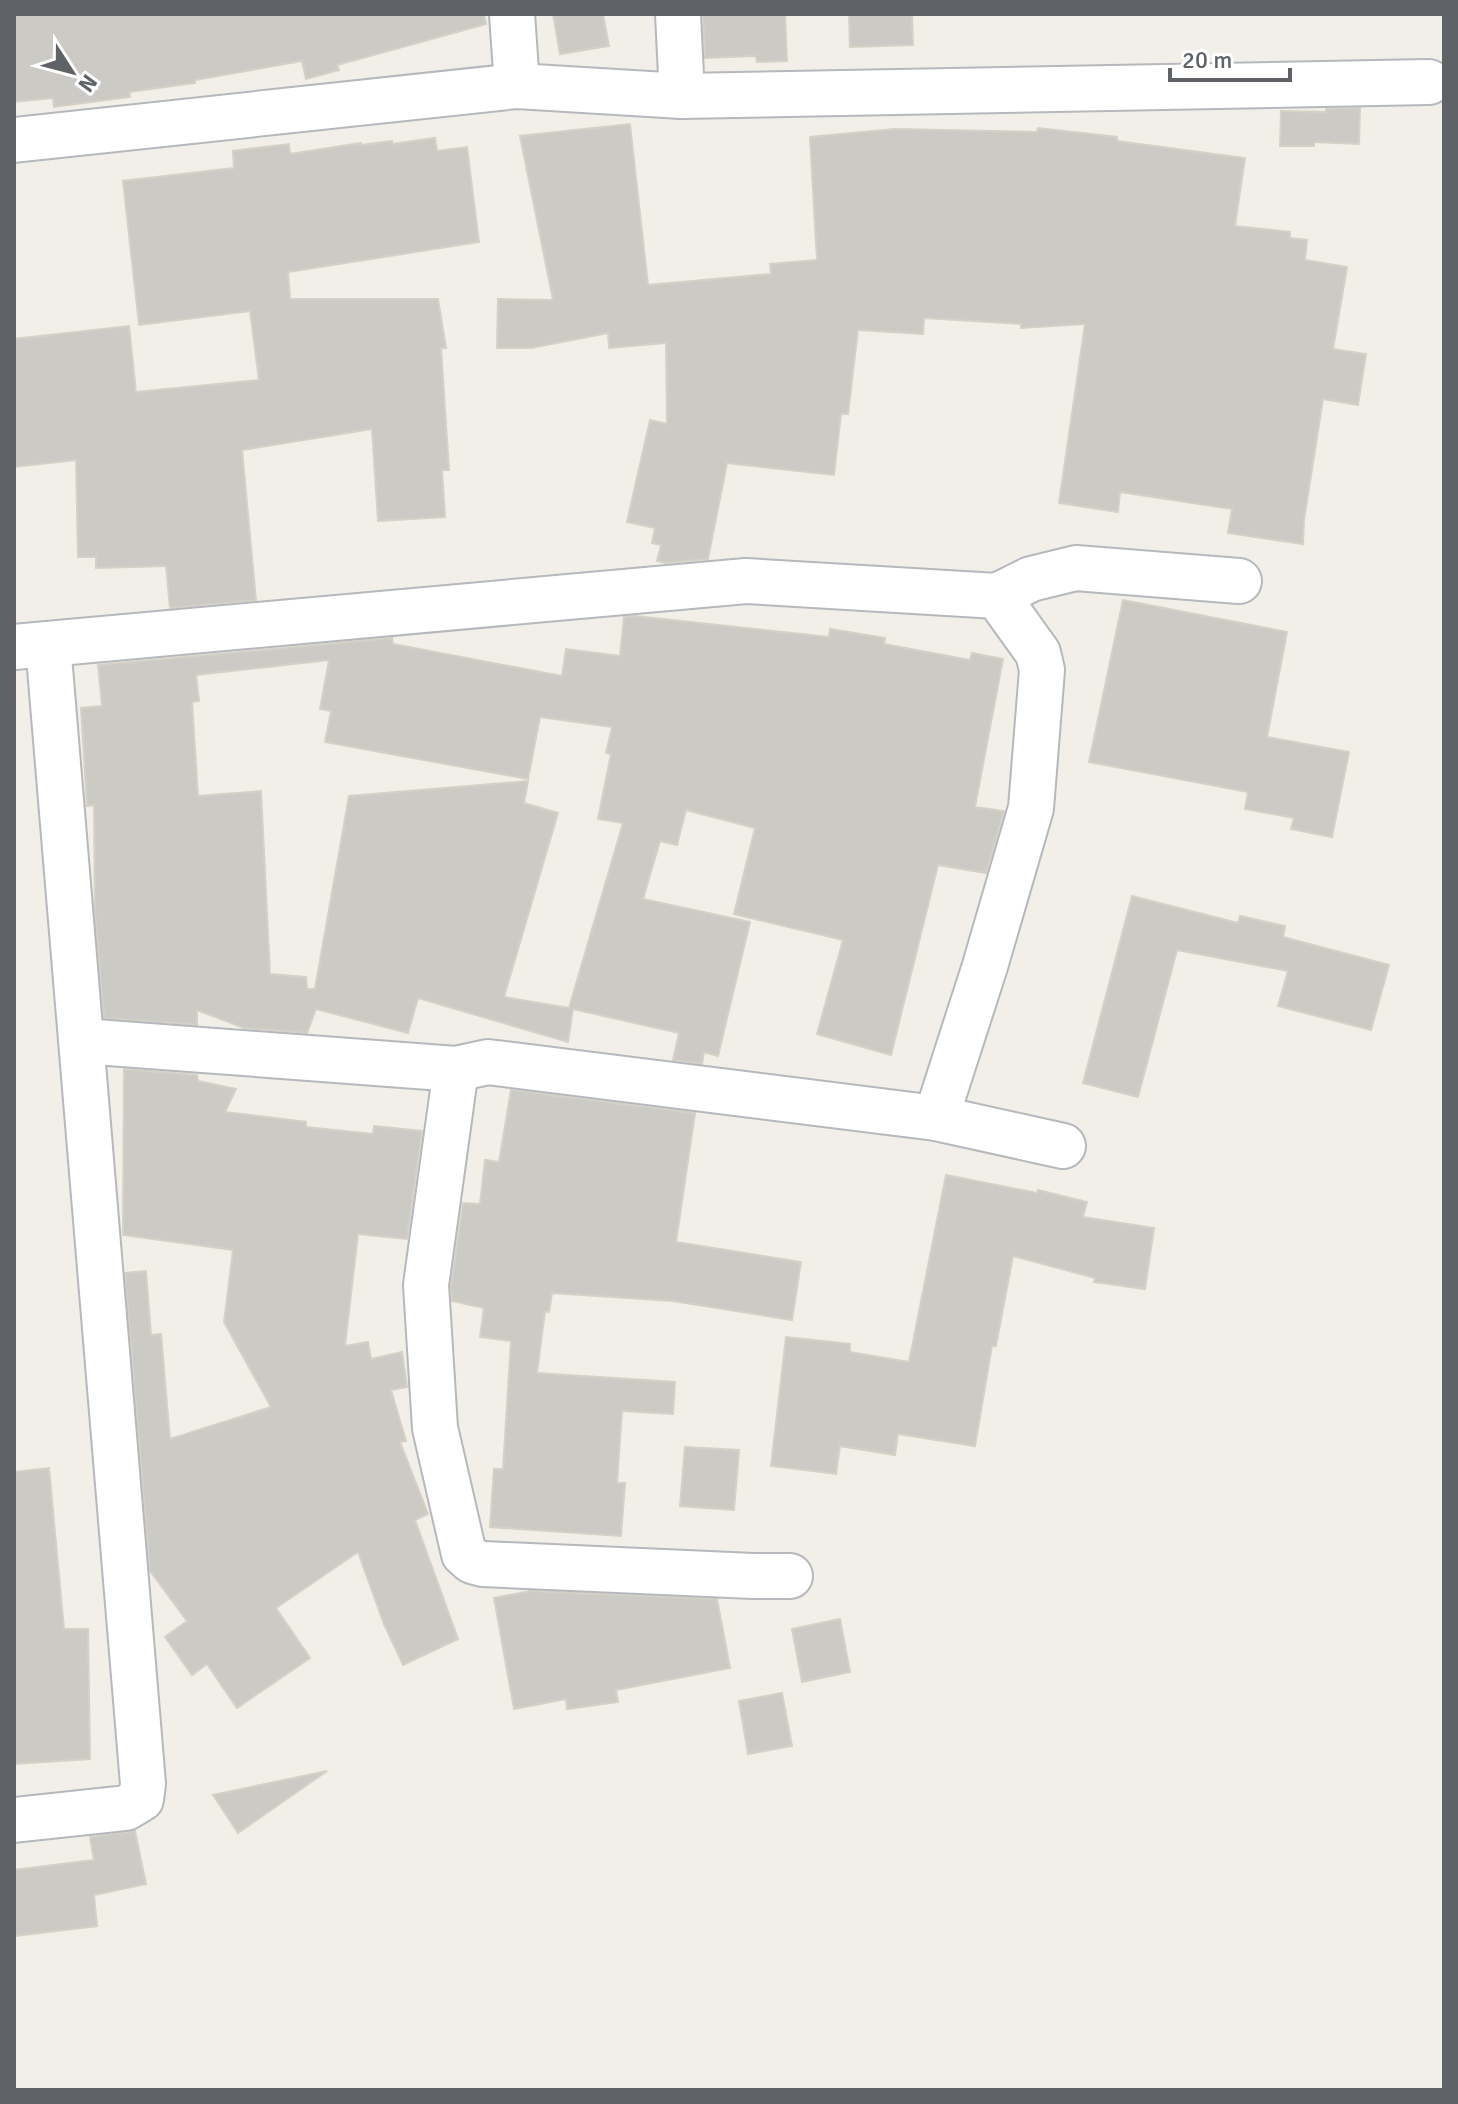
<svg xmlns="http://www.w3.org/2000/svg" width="1458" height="2104" font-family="Signika,sans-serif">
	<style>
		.building { fill: #cccac5; stroke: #d6d1c6; stroke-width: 2; fill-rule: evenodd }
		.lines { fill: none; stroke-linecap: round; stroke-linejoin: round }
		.minor-casing { stroke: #b5b8bc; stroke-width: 48 }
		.minor { stroke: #fff; stroke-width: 44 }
	</style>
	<rect width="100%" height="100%" fill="#f1efe8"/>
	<g class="building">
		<path d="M 14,14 L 484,14 L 486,24 L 337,65 L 339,70 L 306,79 L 302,61 L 195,80 L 195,83 L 129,92 L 130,97 L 54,107 L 53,98 L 14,102 Z"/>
		<path d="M 553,14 L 603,14 L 609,46 L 560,54 Z"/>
		<path d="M 703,14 L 785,14 L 787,61 L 757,62 L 756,56 L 705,58 Z"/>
		<path d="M 849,14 L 912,14 L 913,45 L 850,47 Z"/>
		<path d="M 1360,108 L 1359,144 L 1314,142 L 1314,146 L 1280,146 L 1281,111 L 1326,112 L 1326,109 Z"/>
		<path d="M 630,124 L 648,285 L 771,274 L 770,264 L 817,260 L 810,137 L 895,129 L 1037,132 L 1038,128 L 1117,137 L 1117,141 L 1245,158 L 1235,226 L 1290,232 L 1290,238 L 1307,240 L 1305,260 L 1347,267 L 1333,349 L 1366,354 L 1358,405 L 1323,399 L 1304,520 L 1303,544 L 1228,533 L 1232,509 L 1120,492 L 1118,512 L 1059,503 L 1085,324 L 1021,328 L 1021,324 L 924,318 L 923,334 L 858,330 L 848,414 L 841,414 L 834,475 L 727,463 L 708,559 L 666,563 L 657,561 L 661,545 L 652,543 L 655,528 L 627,522 L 650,420 L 667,424 L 666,343 L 609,348 L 608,333 L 531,348 L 497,348 L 498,299 L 553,300 L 520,136 Z"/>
		<path d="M 435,138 L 437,151 L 467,147 L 479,242 L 288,272 L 290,299 L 438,299 L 446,348 L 441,348 L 449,470 L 442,470 L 445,517 L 378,521 L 372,429 L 242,450 L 256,600 L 170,608 L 166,566 L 96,568 L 96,557 L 78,557 L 76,460 L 14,467 L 14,339 L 129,326 L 136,392 L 259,380 L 250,311 L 139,325 L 123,181 L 234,168 L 233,151 L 289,144 L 290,154 L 361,143 L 361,145 L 392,141 L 392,144 Z"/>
		<path d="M 1123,600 L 1287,632 L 1267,737 L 1349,752 L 1332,837 L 1291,829 L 1294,818 L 1245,809 L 1248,792 L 1089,762 Z"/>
		<path d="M 635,616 L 829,637 L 830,629 L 885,638 L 884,644 L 970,660 L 972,653 L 1003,659 L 975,807 L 1004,811 L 986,873 L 938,865 L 891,1055 L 817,1034 L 843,940 L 734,914 L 755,828 L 686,810 L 677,845 L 660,841 L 643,899 L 750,922 L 718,1056 L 704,1052 L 702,1064 L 673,1060 L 679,1033 L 573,1009 L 568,1042 L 418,998 L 408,1033 L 316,1009 L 307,1033 L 244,1028 L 197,1010 L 197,1025 L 104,1018 L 95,912 L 94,805 L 87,806 L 81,708 L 102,706 L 98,665 L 392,638 L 393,644 L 562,676 L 566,649 L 620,656 L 624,617 ZM 329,660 L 320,709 L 331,711 L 325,742 L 528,779 L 540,717 L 612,727 L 606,753 L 611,754 L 598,819 L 623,823 L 569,1008 L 504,997 L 558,813 L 524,803 L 528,781 L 349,796 L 315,989 L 307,989 L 306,977 L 270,974 L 261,791 L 198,796 L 192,702 L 199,701 L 196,675 Z"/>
		<path d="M 1132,896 L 1238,923 L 1240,916 L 1285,926 L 1283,937 L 1389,965 L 1371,1030 L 1278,1006 L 1288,971 L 1177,950 L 1138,1097 L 1083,1083 Z"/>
		<path d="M 124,1069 L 197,1075 L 198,1081 L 236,1089 L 225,1112 L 306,1122 L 306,1127 L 373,1134 L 374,1126 L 422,1131 L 407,1239 L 358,1234 L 345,1346 L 368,1342 L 371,1359 L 402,1352 L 407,1387 L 391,1390 L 406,1441 L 400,1442 L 428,1514 L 415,1520 L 458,1639 L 403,1665 L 384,1624 L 358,1552 L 276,1608 L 310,1658 L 237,1708 L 207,1664 L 192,1675 L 165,1637 L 187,1621 L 150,1571 L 125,1273 L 146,1271 L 151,1335 L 161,1334 L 170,1439 L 271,1407 L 224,1322 L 233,1250 L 123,1235 Z"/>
		<path d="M 511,1090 L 695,1113 L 676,1242 L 801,1262 L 792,1320 L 673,1301 L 552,1293 L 549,1312 L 545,1311 L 537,1373 L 675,1382 L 673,1414 L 622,1411 L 617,1483 L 625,1483 L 621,1536 L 490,1527 L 494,1469 L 503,1469 L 511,1341 L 480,1337 L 484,1308 L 452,1301 L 451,1286 L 463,1203 L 480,1204 L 485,1160 L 499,1162 Z"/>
		<path d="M 946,1175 L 1037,1193 L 1038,1190 L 1087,1202 L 1083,1217 L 1154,1228 L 1145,1289 L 1094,1282 L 1095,1278 L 1013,1256 L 996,1346 L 992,1346 L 975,1446 L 898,1434 L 895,1455 L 840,1446 L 836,1474 L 771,1466 L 786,1337 L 850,1344 L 850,1352 L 909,1362 Z"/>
		<path d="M 685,1447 L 739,1450 L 734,1510 L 680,1506 Z"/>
		<path d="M 49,1468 L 64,1629 L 88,1629 L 90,1759 L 14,1764 L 14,1472 Z"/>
		<path d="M 530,1591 L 717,1599 L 730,1668 L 616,1690 L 618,1702 L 567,1709 L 566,1699 L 514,1709 L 494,1598 Z"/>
		<path d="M 840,1619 L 850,1672 L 802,1682 L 792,1629 Z"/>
		<path d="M 782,1693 L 792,1746 L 748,1754 L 739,1701 Z"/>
		<path d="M 327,1771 L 238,1833 L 213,1795 Z"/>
		<path d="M 135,1831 L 146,1884 L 94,1895 L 97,1926 L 14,1936 L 14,1870 L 94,1860 L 90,1837 Z"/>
	</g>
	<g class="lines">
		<g class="minor-casing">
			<g id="minor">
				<path d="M 512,14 L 517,86"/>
				<path d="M 678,14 L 682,96"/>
				<path d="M 14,140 L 517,86 L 682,96 L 1429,82"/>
				<path d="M 997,596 L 1031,579 L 1076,568 L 1239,581"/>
				<path d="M 14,647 L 746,581 L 997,596 L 1038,653 L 1042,670 L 1031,808 L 985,966 L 936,1118"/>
				<path d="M 82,1041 L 456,1069"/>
				<path d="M 790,1576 L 753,1576 L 483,1564 L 472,1561 L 464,1554 L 435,1428 L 426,1285 L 456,1069 L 488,1062 L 936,1118 L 1063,1146"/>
				<path d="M 14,1820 L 126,1808 L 141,1799 L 143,1784 L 48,644"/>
			</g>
		</g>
		<use href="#minor" class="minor"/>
	</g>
	<rect width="1458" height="2104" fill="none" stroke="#5f6368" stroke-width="32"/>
	<g transform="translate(72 72) rotate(126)" stroke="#ffffff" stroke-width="6" paint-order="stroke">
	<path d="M0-6L14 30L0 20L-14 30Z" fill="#5f6368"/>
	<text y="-12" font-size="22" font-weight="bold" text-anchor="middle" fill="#5f6368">N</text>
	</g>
	<path d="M1170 68v12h120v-12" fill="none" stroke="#5f6368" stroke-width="4"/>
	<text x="1182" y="68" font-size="24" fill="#5f6368" stroke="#ffffff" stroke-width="6" paint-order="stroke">20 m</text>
</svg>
